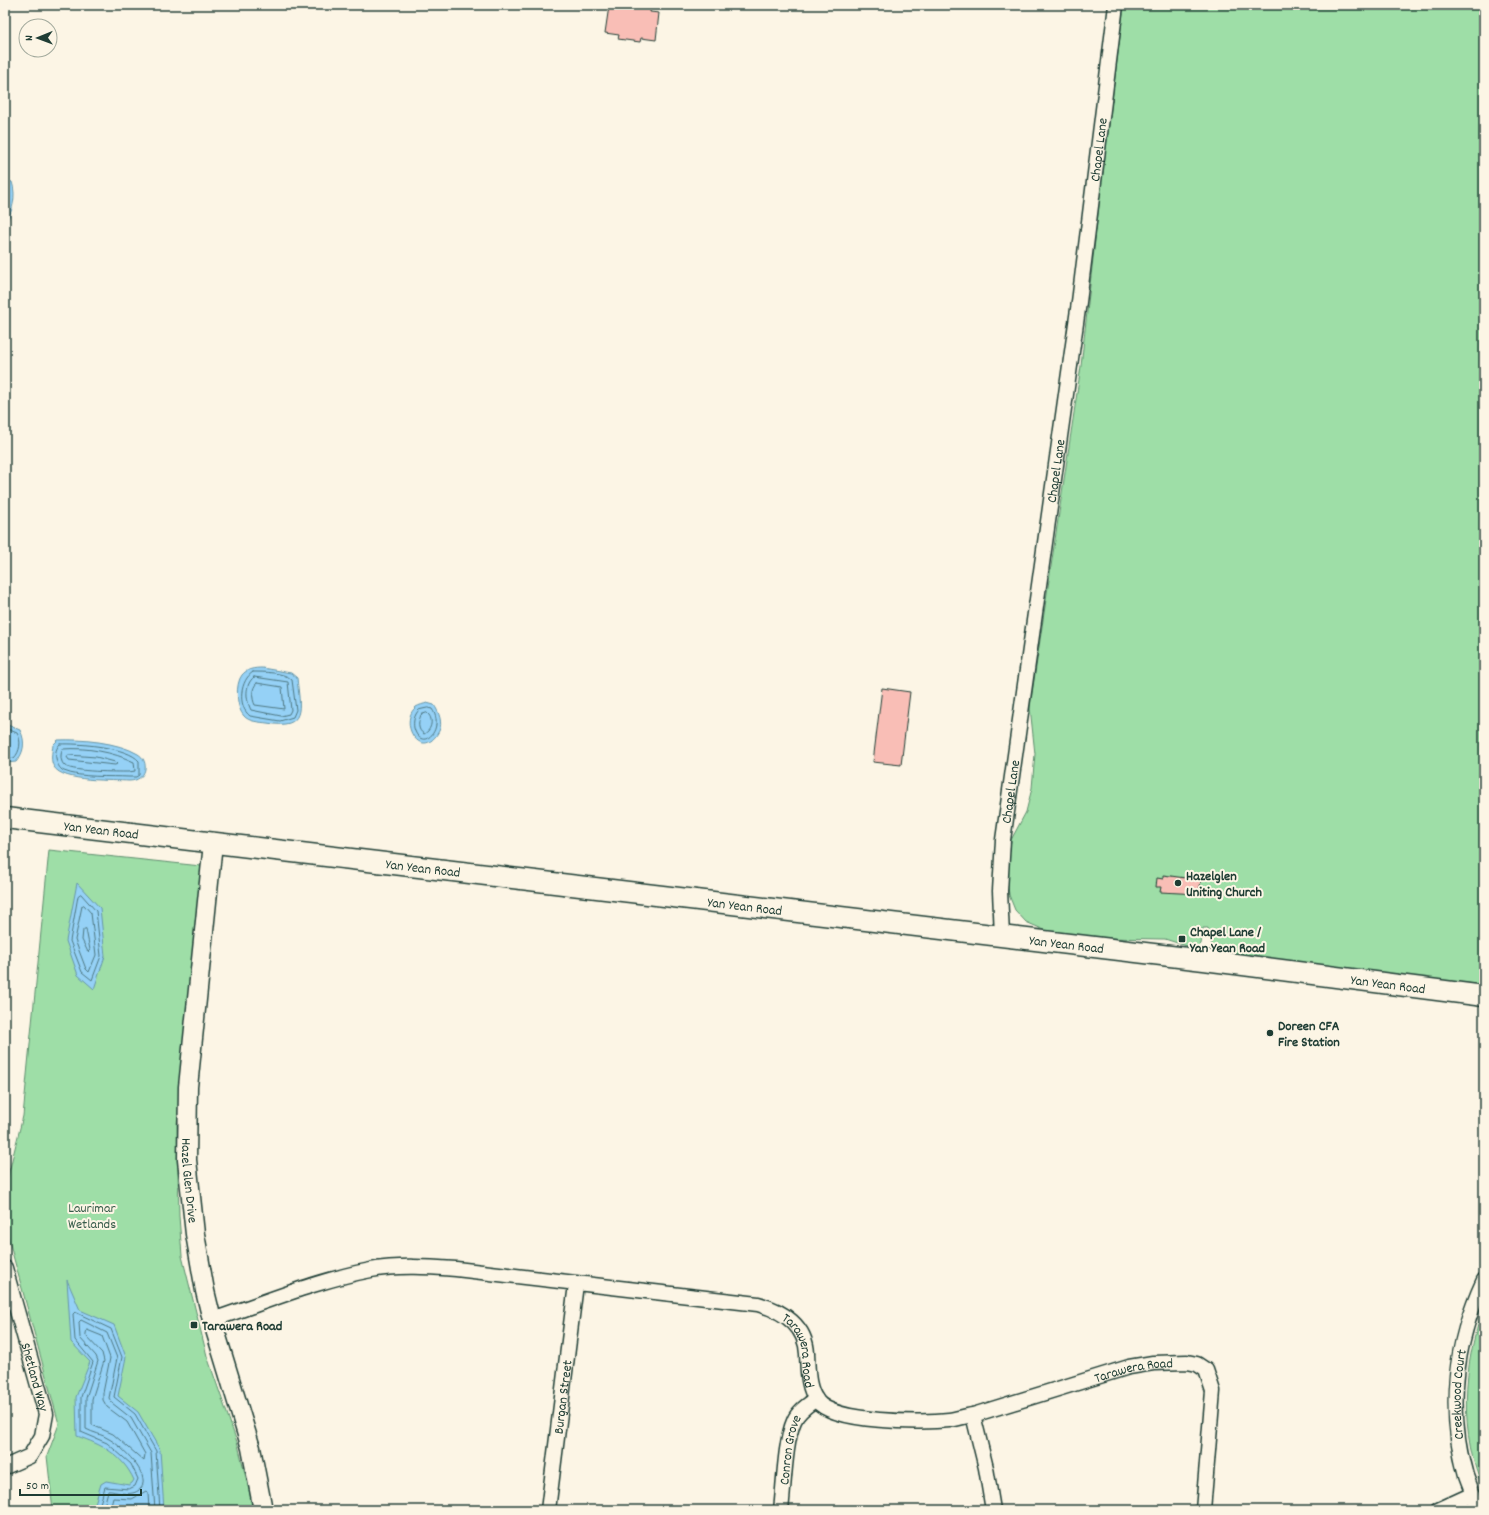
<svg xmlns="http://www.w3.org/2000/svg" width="1489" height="1515" font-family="Dekko,sans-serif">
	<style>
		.green { fill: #9edea7; stroke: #5e8e6e }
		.water { fill: #95d1f6; stroke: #6696a8 }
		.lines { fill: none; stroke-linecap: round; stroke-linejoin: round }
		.shore { stroke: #4e7882; stroke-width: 1 }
		.building { fill: #f9beb6; stroke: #1f3d34 }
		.minor-casing { stroke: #1f3d34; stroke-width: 17 }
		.tertiary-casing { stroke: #1f3d34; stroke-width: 21 }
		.secondary-casing { stroke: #1f3d34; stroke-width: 23 }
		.minor { stroke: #fcf5e5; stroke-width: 14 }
		.tertiary { stroke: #fcf5e5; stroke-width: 18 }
		.secondary { stroke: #fcf5e5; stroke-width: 20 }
		.poi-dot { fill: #1f3d34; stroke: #fcf5e5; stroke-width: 1.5 }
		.labels { text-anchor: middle; stroke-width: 4; stroke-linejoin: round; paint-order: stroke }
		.street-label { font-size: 14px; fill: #1f3d34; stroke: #fcf5e5 }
		.poi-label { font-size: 14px; font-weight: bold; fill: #1f3d34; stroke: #fcf5e5; text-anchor: start }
		.park-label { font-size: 14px; fill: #385d4b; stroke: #fcf5e5 }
	</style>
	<rect width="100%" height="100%" fill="#fcf5e5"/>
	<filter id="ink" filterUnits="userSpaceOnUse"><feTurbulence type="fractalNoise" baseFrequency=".025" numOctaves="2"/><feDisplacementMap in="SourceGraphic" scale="8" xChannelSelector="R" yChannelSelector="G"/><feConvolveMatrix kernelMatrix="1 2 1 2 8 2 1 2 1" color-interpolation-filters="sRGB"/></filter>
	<g filter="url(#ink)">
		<g class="green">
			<path d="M 1124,5 L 1484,5 L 1484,985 L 1254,959 L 1217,952 L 1212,946 L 1208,928 L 1203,928 L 1201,944 L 1196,949 L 1165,939 L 1102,938 L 1049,932 L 1026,922 L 1015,910 L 1009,895 L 1008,886 L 1008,861 L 1011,840 L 1026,812 L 1032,788 L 1035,754 L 1030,707 L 1081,366 L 1102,178 Z"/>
			<path d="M 49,850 L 201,866 L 177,1124 L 179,1216 L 182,1256 L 207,1356 L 238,1445 L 254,1510 L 53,1510 L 47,1456 L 59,1424 L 5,1226 L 5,1188 L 23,1116 Z"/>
			<path d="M 1484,1307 L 1484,1491 C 1459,1433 1462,1366 1484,1307 Z"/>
		</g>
		<g class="water">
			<path d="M 5,180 L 12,182 C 17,197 12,212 5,225 Z"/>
			<path d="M 262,668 L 291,673 L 297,678 C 300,708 307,730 267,723 C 260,722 249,722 244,716 C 236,708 235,684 242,675 C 247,669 254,668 262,668 Z"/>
			<path d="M 427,703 L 434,705 C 439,712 443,723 439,731 C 422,763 397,723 416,707 C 419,705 424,704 427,703 Z"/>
			<path d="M 5,724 L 20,730 C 26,742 24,753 16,762 L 5,763 Z"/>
			<path d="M 58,740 C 81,739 118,742 138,754 C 150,761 147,781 129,781 C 112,780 63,782 54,767 C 50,761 52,752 53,745 Z"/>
			<path d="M 77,883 L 100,908 L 105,956 L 94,989 L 78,975 L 66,941 Z"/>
			<path d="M 67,1280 L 80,1310 L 114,1325 L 126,1357 L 118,1396 L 138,1412 L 160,1450 L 164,1510 L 93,1510 L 101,1484 L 106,1481 L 129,1485 L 132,1483 L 134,1480 C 122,1454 102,1445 77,1436 L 76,1397 L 90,1362 L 71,1342 Z"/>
		</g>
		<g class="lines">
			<g class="shore">
				<path d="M 253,672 C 263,672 285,672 292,680 L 296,710 L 293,717 L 280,721 L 250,716 C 237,706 240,680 253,672 Z"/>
				<path d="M 254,677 L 288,682 L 291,710 L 289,714 L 281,716 L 251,710 C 246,700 244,685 254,677 Z"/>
				<path d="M 257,683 L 282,687 L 284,709 L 255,705 C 252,699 251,688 257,683 Z"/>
				<path d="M 428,708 L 432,709 C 446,729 421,754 414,728 C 413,722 414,715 419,710 Z"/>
				<path d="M 427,713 C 434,718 432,730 424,734 C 417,730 418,722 421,715 Z"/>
				<path d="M 5,728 L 17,733 C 22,741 20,752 14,758 L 5,759"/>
				<path d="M 60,744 C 78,743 128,747 139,761 L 139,775 L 136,777 L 129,777 C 111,776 80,778 64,771 C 59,769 57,763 56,758 C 55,753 56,748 60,744 Z"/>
				<path d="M 63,749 C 86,747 113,752 134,762 L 135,771 L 129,772 C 115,772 75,772 65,766 C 60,762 60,753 63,749 Z"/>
				<path d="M 69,755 L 96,757 L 115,762 L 117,764 L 115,765 L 69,760 L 67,757 Z"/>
				<path d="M 81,894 L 96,911 L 101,956 L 92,980 L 82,972 L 70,941 L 78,896 Z"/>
				<path d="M 84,905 L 91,913 L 96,955 L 89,972 L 86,969 L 75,940 L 82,906 Z"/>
				<path d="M 86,929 L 90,950 L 88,952 L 82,940 L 83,930 Z"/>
				<path d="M 87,1330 L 102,1336 L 110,1358 L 103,1393 L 103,1400 L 107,1407 L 127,1422 L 145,1454 L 144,1461 L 113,1434 L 92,1425 L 92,1399 L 104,1361 L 102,1353 L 86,1336 Z"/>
				<path d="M 98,1510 L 105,1487 L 129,1489 L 135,1486 L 138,1479 L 131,1464 L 107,1443 L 81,1432 L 81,1397 L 93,1362 L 75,1340 L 73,1314 L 75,1312 L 111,1329 L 122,1357 L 114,1397 L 135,1414 L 156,1451 L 160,1510"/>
				<path d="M 103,1510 L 108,1491 C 116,1491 125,1495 133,1493 C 162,1484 121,1445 109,1439 C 102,1434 93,1433 86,1429 L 86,1398 L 98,1361 L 96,1356 L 80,1338 L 79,1322 L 81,1320 L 107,1333 L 117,1358 L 109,1398 L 112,1403 L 131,1418 L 151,1453 L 155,1510"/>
				<path d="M 110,1510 L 113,1498 L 132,1499 L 146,1491 L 148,1493 L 149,1510"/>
			</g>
		</g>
		<g class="building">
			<path d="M 613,5 L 651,5 L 650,12 L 659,13 L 656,40 L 641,38 L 640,42 L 618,39 L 619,35 L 605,33 L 609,6 L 613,7 Z"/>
			<path d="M 882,688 L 910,692 L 901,765 L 873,762 Z"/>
			<path d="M 1163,875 L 1201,880 L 1199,894 L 1160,892 L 1161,887 L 1156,887 L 1157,878 L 1163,879 Z"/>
		</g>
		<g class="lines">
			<g class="minor-casing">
				<g id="minor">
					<path id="s1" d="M 1002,936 L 1000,891 L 1003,840 L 1079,302 L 1116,5"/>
					<path id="s2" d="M 5,1268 L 46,1414 L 42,1436 L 30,1456 L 5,1467"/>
					<path id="s3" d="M 212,1320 C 263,1303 318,1280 371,1270 C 399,1265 428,1267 456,1269 L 758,1304 C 783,1311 806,1326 807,1354 C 808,1370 807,1387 817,1401 C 834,1423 922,1423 949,1420 C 957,1419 965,1416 973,1415 L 1129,1367 L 1153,1363 L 1187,1362 L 1197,1364 L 1206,1370 L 1213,1391 L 1203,1510"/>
					<path d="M 973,1415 L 986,1468 L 993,1510"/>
					<path id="s4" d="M 548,1510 L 576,1284"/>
					<path id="s5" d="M 781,1510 C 784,1486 785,1441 794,1421 C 798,1411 808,1405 816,1399"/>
					<path d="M 1438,1510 L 1473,1494"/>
					<path id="s6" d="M 1479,1510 C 1475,1499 1470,1487 1466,1476 C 1447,1409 1455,1342 1484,1280"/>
				</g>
			</g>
			<g class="tertiary-casing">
				<g id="tertiary">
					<path id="s7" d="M 213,843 L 188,1087 L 187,1160 L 195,1234 L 205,1291 L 212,1320 L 251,1448 L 263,1510"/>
				</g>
			</g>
			<g class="secondary-casing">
				<g id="secondary">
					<path id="s8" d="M 5,818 L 1204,960 L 1484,996"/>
				</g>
			</g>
			<use href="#minor" class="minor"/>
			<use href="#tertiary" class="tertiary"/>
			<use href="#secondary" class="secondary"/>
		</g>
	</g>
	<g class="poi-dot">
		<circle cx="1178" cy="883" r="4"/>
		<rect x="1178" y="935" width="8" height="8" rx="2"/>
		<circle cx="1270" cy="1033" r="4"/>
		<rect x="190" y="1321" width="8" height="8" rx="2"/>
	</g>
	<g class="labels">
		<g class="street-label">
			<text dy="5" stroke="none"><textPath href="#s1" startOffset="793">Chapel Lane</textPath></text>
			<text dy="5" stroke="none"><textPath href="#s1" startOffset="469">Chapel Lane</textPath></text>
			<text dy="5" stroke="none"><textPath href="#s1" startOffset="145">Chapel Lane</textPath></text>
			<text dy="5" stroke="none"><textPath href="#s8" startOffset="97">Yan Yean Road</textPath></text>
			<text dy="5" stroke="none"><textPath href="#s8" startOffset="421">Yan Yean Road</textPath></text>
			<text dy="5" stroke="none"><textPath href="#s8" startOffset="745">Yan Yean Road</textPath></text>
			<text dy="5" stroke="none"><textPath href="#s8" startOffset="1069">Yan Yean Road</textPath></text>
			<text dy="5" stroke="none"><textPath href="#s8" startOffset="1393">Yan Yean Road</textPath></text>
			<text dy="5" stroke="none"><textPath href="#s7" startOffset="339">Hazel Glen Drive</textPath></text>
			<text dy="5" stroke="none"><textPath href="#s3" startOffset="625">Tarawera Road</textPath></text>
			<text dy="5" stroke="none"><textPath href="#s3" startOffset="1008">Tarawera Road</textPath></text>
			<text dy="5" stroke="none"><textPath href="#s2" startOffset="113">Shetland Way</textPath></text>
			<text dy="5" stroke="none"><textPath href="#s6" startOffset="119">Creekwood Court</textPath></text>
			<text dy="5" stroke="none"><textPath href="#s4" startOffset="114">Burgan Street</textPath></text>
			<text dy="5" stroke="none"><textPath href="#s5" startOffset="61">Conron Grove</textPath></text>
		</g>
		<g class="poi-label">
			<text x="1186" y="880">Hazelglen<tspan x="1186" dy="16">Uniting Church</tspan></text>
			<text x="1190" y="936">Chapel Lane /<tspan x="1190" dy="16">Yan Yean Road</tspan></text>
			<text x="1278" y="1030">Doreen CFA<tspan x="1278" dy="16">Fire Station</tspan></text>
			<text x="202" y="1330">Tarawera Road</text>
		</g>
		<g class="park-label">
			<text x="92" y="1212">Laurimar<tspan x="92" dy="16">Wetlands</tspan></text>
		</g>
	</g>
	<rect width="1489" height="1515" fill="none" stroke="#fcf5e5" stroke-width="20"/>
	<rect x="10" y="10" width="1469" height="1495" fill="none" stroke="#1f3d34" stroke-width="1.5" filter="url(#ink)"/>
	<g transform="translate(38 38) rotate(269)"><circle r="19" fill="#fcf5e5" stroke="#a4ab9e"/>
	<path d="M0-3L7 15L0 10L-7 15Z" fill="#1f3d34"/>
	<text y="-6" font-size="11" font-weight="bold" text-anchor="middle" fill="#1f3d34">N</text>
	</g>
	<path d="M20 1489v6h121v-6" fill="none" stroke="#1f3d34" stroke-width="2"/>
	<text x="26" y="1489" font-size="12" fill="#1f3d34" stroke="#fcf5e5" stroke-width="3" paint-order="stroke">50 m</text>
</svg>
